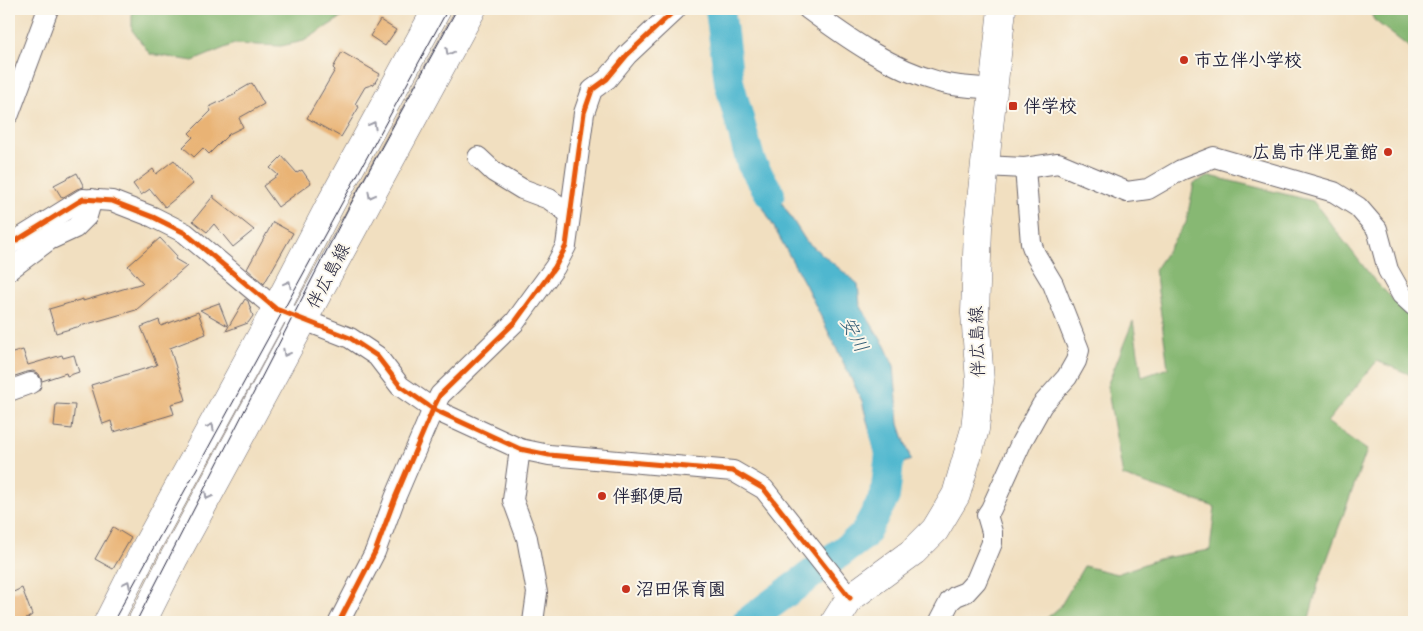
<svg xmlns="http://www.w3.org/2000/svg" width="1423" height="631" font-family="Itim,'Klee One',sans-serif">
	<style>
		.forest { fill: #87b873; stroke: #546d57 }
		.water { fill: #50b7cf; stroke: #396c85 }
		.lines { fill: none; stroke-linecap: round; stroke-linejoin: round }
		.river { stroke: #50b7cf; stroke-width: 30 }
		.building { fill: #e9b375 }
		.street-casing { stroke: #6a646a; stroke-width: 22 }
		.secondary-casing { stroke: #6a646a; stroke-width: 29 }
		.street { stroke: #fff; stroke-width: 20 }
		.secondary { stroke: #fff; stroke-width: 28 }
		.tram { stroke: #22223b; stroke-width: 1 }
		.cycleway-casing { stroke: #fbf7ec; stroke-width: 8 }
		.cycleway { stroke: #e8590c; stroke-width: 5 }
		.oneway { stroke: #9c9ca7 }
		.poi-dot { fill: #c8321e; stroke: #fbf7ec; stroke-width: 2 }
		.labels { text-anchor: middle; stroke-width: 4; stroke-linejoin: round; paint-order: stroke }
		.poi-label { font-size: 18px; font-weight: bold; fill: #22223b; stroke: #fbf7ec; text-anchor: start }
		.street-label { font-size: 18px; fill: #22223b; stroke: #fbf7ec }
		.water-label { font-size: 19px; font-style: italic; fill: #345e76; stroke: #fbf7ec }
	</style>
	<rect width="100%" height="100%" fill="#fbf7ec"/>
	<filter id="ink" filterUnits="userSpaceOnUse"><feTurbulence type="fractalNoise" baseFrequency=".02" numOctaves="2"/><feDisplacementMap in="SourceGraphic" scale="10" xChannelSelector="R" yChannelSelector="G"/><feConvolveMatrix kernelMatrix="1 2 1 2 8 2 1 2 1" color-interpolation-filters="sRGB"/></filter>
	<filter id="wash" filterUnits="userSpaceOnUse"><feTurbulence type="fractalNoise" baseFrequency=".0096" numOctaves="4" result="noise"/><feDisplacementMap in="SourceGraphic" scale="20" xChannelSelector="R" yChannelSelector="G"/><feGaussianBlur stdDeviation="1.12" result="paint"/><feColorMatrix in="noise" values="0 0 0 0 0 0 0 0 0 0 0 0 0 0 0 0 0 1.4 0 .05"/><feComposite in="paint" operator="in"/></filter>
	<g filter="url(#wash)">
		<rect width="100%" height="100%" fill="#f1dfc0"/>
		<g class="forest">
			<path d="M 132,9 L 353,9 L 350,12 L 304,41 L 281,46 L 234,44 L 193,61 L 150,54 L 132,30 Z"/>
			<path d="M 1369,9 L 1414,9 L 1414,51 L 1374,20 Z"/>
			<path d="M 1210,176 L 1313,201 L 1374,280 L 1414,320 L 1414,376 L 1377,361 L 1327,422 L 1367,450 L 1318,584 L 1308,622 L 1042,622 L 1060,607 L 1084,566 L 1117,574 L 1158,559 L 1210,550 L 1215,507 L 1123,476 L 1107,386 L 1133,321 L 1142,377 L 1168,368 L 1155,269 L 1186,223 L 1194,183 Z"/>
		</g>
		<path class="water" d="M 757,155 L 771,186 L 806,241 L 858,284 L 860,306 L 885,346 L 894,366 L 899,424 L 911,460 L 880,472 L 862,401 L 806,286 L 758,198 L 741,161 Z"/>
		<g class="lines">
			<g class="river">
				<path d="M 720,9 L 729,82 L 751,163 L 770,194"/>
				<path d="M 747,622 L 863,536 L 885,496 L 890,453 L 884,429"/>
			</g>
		</g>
		<g id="blocks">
			<g class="building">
				<path d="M 380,20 L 396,30 L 385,46 L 370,36 Z"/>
				<path d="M 342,52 L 380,74 L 374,84 L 365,87 L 355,104 L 359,107 L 341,137 L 307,118 L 335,70 L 333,68 Z"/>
				<path d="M 252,83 L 264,104 L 239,118 L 243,127 L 229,134 L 209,154 L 203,148 L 194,157 L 183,147 L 193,137 L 189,133 L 211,111 L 209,107 L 236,94 L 235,93 Z"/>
				<path d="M 282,156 L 297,173 L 302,170 L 311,183 L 278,207 L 263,186 L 278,175 L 270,168 Z"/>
				<path d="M 174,160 L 193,184 L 165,207 L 150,189 L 141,195 L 133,184 L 153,169 L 156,174 Z"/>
				<path d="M 77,173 L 84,187 L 77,189 L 62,198 L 54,185 Z"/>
				<path d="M 214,195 L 214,198 L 254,230 L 233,247 L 214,224 L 207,232 L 193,221 Z"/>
				<path d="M 273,222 L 293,233 L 264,284 L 247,269 Z"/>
				<path d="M 160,238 L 177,256 L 175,259 L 187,266 L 136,310 L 56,333 L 49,309 L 83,299 L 83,301 L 143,283 L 128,266 Z"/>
				<path d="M 245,299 L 248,301 L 253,316 L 248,323 L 226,331 Z"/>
				<path d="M 219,303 L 228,326 L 200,310 Z"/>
				<path d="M 198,312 L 206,334 L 170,348 L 186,400 L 171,404 L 174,414 L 114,432 L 111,421 L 103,424 L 91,385 L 157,365 L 141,327 L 159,320 L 161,326 Z"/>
				<path d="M 23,350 L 28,365 L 62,355 L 63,358 L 74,355 L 79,372 L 67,376 L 66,373 L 42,381 L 39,374 L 33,371 L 27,372 L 9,378 L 9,354 Z"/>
				<path d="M 56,404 L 75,405 L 72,429 L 54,427 Z"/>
				<path d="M 113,527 L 131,538 L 113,569 L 95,559 Z"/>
				<path d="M 22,588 L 32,615 L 22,622 L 9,622 L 9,594 Z"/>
			</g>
		</g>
	</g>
	<g filter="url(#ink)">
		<use href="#blocks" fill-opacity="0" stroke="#6a646a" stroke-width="1"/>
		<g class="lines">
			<g class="street-casing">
				<g id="street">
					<path d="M 808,9 C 847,38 891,69 939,82 C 955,87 976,87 993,89"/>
					<path d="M 9,114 L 48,9"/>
					<path d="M 478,157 L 494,172 L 522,189 L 549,199 L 570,214"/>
					<path d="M 985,166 L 1025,168 L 1058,163 L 1127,192 L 1148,189 L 1181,170 L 1214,157 L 1334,192 L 1358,207 L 1377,229 L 1388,270 L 1402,295 L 1414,306"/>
					<path d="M 9,245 L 83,199 L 112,201 L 153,217 L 185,233 L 276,309 L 350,338 L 377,356 L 400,386 L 433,409 L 520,449 L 549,455 L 733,471 L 764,489 L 850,598"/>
					<path d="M 9,270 L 49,240 L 75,228 L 87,216 L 92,199"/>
					<path d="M 9,391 L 31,383"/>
					<path d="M 520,449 L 513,500 L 527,538 L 537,593 L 533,622"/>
					<path d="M 339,622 L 375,552 L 395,498 L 433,409 L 440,395 L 515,322 L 555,267 L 566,246 L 584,113 L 592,90 L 607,79 L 627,55 L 675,10 L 675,9"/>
					<path d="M 939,622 L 950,601 L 956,596 L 966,592 L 976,581 L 992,543 L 992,532 L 987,515 L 991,509 L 1022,441 L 1042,405 L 1067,377 L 1076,361 L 1079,350 L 1053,284 L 1035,254 L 1031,243 L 1025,168"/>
				</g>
			</g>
			<g class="secondary-casing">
				<g id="secondary">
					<path d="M 108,622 L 146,547 L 276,309 L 331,203 L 437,9"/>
					<path d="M 142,622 L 174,558 L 472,9"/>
					<path d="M 835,622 L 850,598 L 914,551 L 935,530 L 956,495 L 975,429 L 980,382 L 975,313 L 978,228 L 1002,9"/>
				</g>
			</g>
			<use href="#street" class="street"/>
			<use href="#secondary" class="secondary"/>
			<g class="tram">
				<path d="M 113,622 L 448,9"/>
				<path d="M 136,622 L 348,209 L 457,9"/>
			</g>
			<g class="cycleway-casing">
				<g id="cycleway">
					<path d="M 9,245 L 83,199 L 112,201 L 153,217 L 185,233 L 276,309 L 350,338 L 377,356 L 400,386 L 433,409 L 520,449 L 549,455 L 733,471 L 764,489 L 850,598"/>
					<path d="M 339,622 L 375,552 L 395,498 L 433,409 L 440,395 L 515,322 L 555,267 L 566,246 L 584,113 L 592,90 L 607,79 L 627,55 L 675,10 L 675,9"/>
				</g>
			</g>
			<use href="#cycleway" class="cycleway"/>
		</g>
		<defs><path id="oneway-chevron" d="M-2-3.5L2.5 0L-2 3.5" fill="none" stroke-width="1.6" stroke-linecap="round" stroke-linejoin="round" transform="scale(1.25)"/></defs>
		<g class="oneway">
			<use href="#oneway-chevron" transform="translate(449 52) rotate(118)"/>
			<use href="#oneway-chevron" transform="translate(373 125) rotate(-61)"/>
			<use href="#oneway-chevron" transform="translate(371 195) rotate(118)"/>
			<use href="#oneway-chevron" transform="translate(288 284) rotate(-62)"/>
			<use href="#oneway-chevron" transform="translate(286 353) rotate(119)"/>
			<use href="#oneway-chevron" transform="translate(211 427) rotate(-61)"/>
			<use href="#oneway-chevron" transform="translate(208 496) rotate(119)"/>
			<use href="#oneway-chevron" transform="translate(127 584) rotate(-64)"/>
		</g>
	</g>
	<g class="poi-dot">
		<circle cx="1184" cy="60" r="5"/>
		<rect x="1008" y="101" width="10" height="10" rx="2.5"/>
		<circle cx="1388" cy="152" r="5"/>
		<circle cx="602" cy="496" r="5"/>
		<circle cx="626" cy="589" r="5"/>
	</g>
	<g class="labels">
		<g class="poi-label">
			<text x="1194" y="66">市立伴小学校</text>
			<text x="1023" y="112">伴学校</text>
			<text x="1378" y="158" text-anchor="end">広島市伴児童館</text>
			<text x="612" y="502">伴郵便局</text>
			<text x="636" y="595">沼田保育園</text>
		</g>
		<g class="street-label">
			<text transform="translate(328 276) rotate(-62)" y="6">伴広島線</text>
			<text transform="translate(977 342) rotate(-92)" y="6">伴広島線</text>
		</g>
		<g class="water-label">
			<text transform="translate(855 334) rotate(62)" y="7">安川</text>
		</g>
	</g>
	<rect width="1423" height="631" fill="none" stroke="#fbf7ec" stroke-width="30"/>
</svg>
